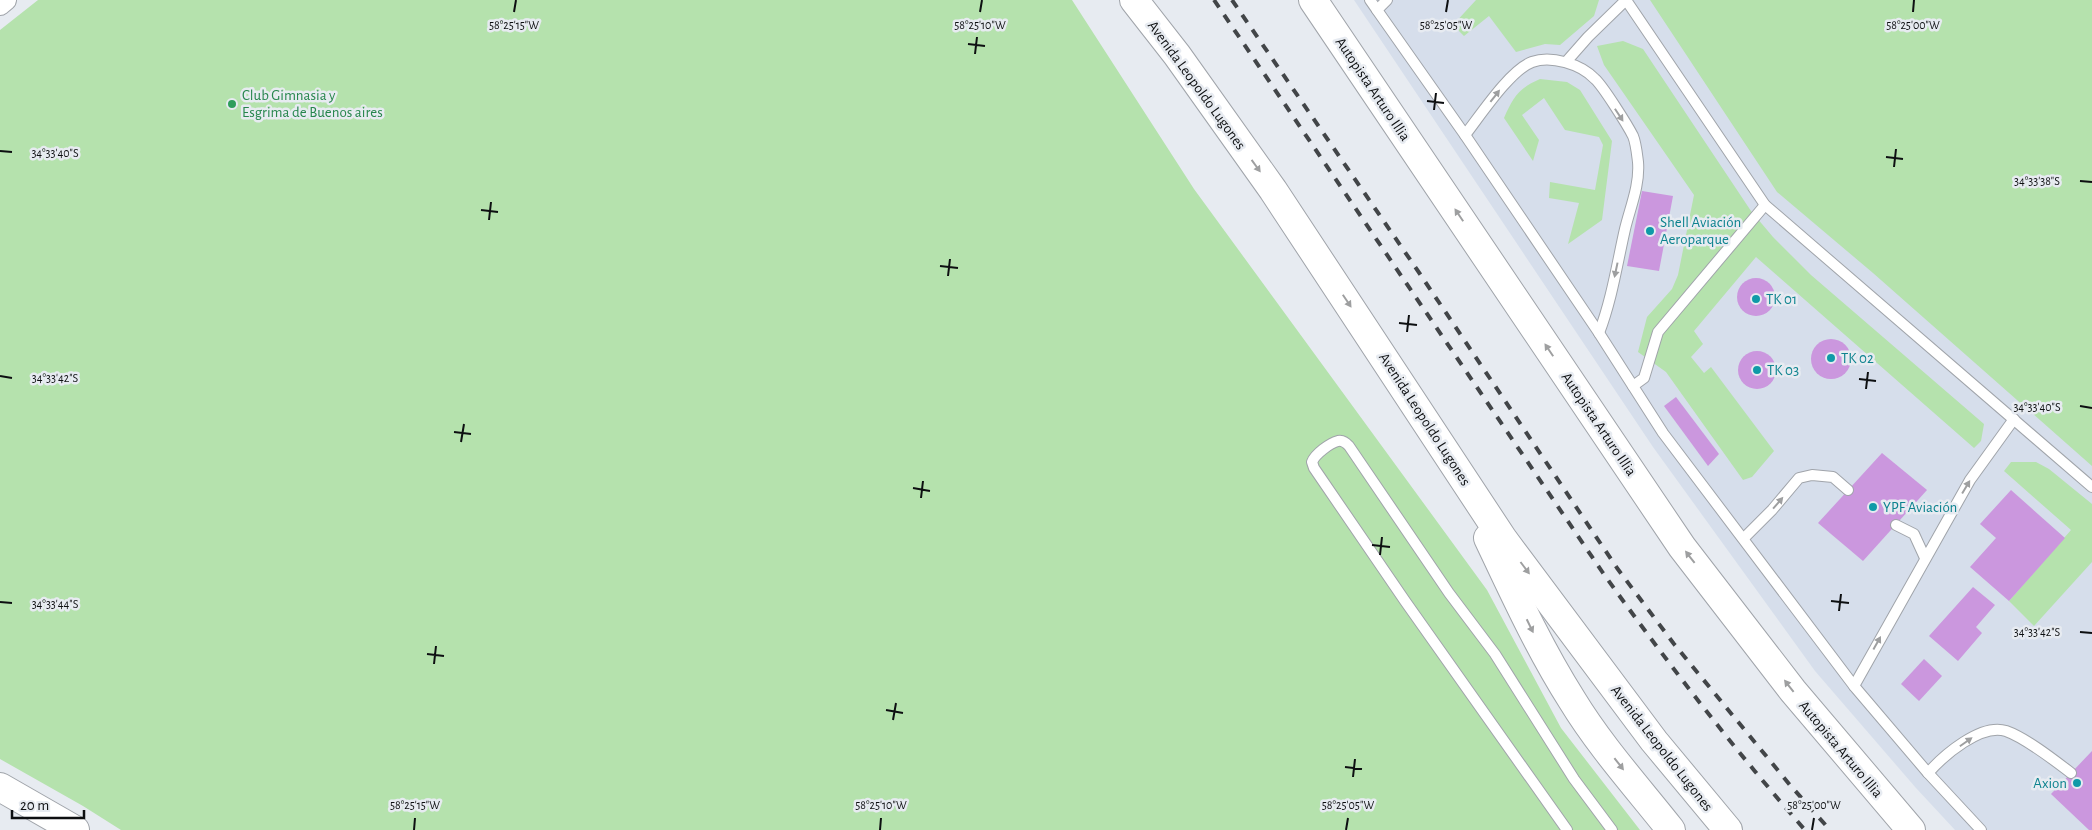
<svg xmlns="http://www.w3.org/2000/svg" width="2092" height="830" font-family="'Alegreya Sans',sans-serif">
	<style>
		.built { fill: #d6deeb }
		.green { fill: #b5e2ad }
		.building { fill: #cb97de }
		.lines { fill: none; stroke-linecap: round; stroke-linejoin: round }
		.service-casing { stroke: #a0a4aa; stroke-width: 12 }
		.minor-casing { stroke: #a0a4aa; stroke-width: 22 }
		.secondary-casing { stroke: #a0a4aa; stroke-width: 30 }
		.motorway-casing { stroke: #a0a4aa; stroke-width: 30 }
		.service { stroke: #fff; stroke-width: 10 }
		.minor { stroke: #fff; stroke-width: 20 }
		.secondary { stroke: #fff; stroke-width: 28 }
		.motorway { stroke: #fff; stroke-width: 28 }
		.rail { stroke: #424548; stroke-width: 4; stroke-dasharray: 9 9; stroke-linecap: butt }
		.oneway { fill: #9e9fa0 }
		.ticks { fill: none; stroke: #0d0f11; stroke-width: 2 }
		.leisure-dot { fill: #2e9e5b; stroke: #e7ebf1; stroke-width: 2 }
		.culture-dot { fill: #0f9aa8; stroke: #e7ebf1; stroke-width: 2 }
		.labels { text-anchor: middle; stroke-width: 5; stroke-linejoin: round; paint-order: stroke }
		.street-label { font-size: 15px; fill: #0d0f11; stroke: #e7ebf1 }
		.leisure-label { font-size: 15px; fill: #27864d; stroke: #e7ebf1; text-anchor: start }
		.culture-label { font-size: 15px; fill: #0d838f; stroke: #e7ebf1; text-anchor: start }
		.ticks-label { font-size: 12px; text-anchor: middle; fill: #0d0f11; stroke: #e7ebf1; stroke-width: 5; stroke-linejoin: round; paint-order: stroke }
	</style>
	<rect width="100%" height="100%" fill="#e7ebf1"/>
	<path class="built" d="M 1354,0 L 2092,0 L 2092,830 L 1955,830 L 1916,788 L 1815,671 L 1653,447 Z"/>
	<g class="green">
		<path d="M 38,0 L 1072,0 L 1194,189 L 1487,590 L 1561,728 L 1640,830 L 121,830 L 83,806 L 0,759 L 0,30 Z"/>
		<path d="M 1476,0 L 1599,0 L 1594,16 L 1560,45 L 1545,44 L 1516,52 L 1489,16 L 1464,36 L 1453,25 Z"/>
		<path d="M 1650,0 L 2092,0 L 2092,466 L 1873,273 L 1777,192 Z"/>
		<path d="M 1623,41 L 1643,49 L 1751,211 L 1773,237 L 1811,275 L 1984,424 L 1981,441 L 1974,448 L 1756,257 L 1694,331 L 1703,344 L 1691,357 L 1704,373 L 1711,367 L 1774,451 L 1752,477 L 1743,480 L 1666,372 L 1638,352 L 1647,317 L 1672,289 L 1678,275 L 1694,195 L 1604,65 L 1597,46 Z"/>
		<path d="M 1540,79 L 1567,82 L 1580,90 L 1612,141 L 1602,220 L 1568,244 L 1579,203 L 1549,198 L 1550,182 L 1595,190 L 1603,145 L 1599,137 L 1565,130 L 1544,98 L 1522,115 L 1539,140 L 1533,161 L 1504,118 C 1513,97 1519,88 1540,79 Z"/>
		<path d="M 2011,462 L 2036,462 L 2049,469 L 2092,504 L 2092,562 L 2034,626 L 2009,601 L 2071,530 L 2004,471 Z"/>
	</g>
	<g class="building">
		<path d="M 1642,191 L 1673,196 L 1659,271 L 1627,266 Z"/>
		<circle cx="1756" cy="297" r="19"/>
		<circle cx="1831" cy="359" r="20"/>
		<circle cx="1757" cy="370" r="19"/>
		<path d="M 1676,397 L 1719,454 L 1708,466 L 1664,406 Z"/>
		<path d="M 1882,453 L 1927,490 L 1863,561 L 1818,523 Z"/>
		<path d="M 2011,490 L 2065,538 L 2009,601 L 1970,567 L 1996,538 L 1980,524 Z"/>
		<path d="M 1973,587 L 1995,605 L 1976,627 L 1982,633 L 1958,661 L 1929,636 Z"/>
		<path d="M 1924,659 L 1942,676 L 1919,701 L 1901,684 Z"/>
		<path d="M 2092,751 L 2092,830 L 2089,830 L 2051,794 Z"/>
	</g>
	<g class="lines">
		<g class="service-casing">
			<g id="service">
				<path d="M 1370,0 L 1377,10"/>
				<path d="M 1387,0 L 1377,10 L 1465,135 L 1599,333 L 1663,433 L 1854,686 L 1928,773 L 1981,830"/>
				<path d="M 1626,0 L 1765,205 L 2092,487"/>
				<path d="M 1566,62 L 1588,37 L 1626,0"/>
				<path d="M 1465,135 C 1480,116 1510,70 1532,62 C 1551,55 1581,64 1595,79 C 1603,86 1628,126 1633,136 C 1636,143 1637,154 1638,162 C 1640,185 1630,208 1625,229 C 1617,264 1612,299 1599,333"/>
				<path d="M 1633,386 L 1644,378 L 1658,332 L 1765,205"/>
				<path d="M 1896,525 L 1914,534 L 1925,558"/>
				<path d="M 1744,538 L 1772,510 L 1799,478 L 1812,475 L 1833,477 L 1848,490"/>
				<path d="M 1854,686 L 1970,480 L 2014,419"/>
				<path d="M 1928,773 C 1944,755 1981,723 2006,731 C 2026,738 2054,760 2071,773"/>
				<path d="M 1567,830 L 1405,601 L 1314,468 L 1312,462 C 1315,454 1330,443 1338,441 C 1343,440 1346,443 1349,446 L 1449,593 L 1495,654 L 1574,779 L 1612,830"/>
			</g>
		</g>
		<g class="minor-casing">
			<path id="minor" d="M 0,5 L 6,0"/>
		</g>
		<g class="secondary-casing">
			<path id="secondary" d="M 0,787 L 75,830"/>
		</g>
		<g class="motorway-casing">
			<g id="motorway">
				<path d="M 1134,0 L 1177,55 L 1273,190 L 1503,539 L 1654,741 L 1728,830"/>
				<path d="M 1313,0 L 1682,547 L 1793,691 L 1911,830"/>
				<path d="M 1488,538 C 1514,593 1539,648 1572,700 C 1600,746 1637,787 1671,830"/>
			</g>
		</g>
		<use href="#service" class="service"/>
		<use href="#minor" class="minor"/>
		<use href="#secondary" class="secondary"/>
		<use href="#motorway" class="motorway"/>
		<g class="rail">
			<path d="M 1214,0 L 1603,573 C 1666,661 1733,748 1805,830"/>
			<path d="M 1232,0 L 1420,274 L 1617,568 L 1674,644 L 1790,785 L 1830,830"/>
		</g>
	</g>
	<defs><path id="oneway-solid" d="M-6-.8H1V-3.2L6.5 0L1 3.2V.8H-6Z" transform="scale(1.25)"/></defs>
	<g class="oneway">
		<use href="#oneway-solid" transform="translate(1495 96) rotate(-52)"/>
		<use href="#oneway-solid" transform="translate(1619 115) rotate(57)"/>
		<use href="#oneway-solid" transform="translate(1256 166) rotate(54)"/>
		<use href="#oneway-solid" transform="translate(1459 215) rotate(-124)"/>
		<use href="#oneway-solid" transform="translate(1616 270) rotate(102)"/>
		<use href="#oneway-solid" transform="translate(1347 301) rotate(56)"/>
		<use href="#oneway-solid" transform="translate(1549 350) rotate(-124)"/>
		<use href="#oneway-solid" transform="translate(1966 487) rotate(-59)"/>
		<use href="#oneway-solid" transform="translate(1778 503) rotate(-49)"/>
		<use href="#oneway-solid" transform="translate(1690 557) rotate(-128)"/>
		<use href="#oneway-solid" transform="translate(1525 568) rotate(53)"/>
		<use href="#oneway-solid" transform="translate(1530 626) rotate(64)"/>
		<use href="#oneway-solid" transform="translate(1877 643) rotate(-61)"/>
		<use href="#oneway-solid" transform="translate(1789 686) rotate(-128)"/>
		<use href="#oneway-solid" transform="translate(1966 742) rotate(-35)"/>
		<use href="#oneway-solid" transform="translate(1619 764) rotate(52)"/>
	</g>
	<path class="ticks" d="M 514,12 L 516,0M 980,12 L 982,0M 1446,12 L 1448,0M 1913,12 L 1914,0M 968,44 L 985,46M 975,54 L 977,37M 1427,101 L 1444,103M 1434,110 L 1436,93M 0,151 L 12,152M 1886,157 L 1903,159M 1894,167 L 1896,149M 2080,181 L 2092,182M 481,210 L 498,212M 489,220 L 491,202M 940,266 L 958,268M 948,276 L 950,259M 1399,323 L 1417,325M 1407,332 L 1409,315M 0,376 L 12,378M 1859,379 L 1876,381M 1866,389 L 1868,372M 2080,406 L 2092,408M 454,432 L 471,434M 461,442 L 464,424M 913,488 L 930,491M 921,498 L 923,481M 1372,545 L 1390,547M 1380,555 L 1382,537M 1831,601 L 1849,603M 0,602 L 12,603M 1839,611 L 1841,594M 2080,632 L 2092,633M 427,654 L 444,656M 434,664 L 436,646M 886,710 L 903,713M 893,720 L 896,703M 1345,767 L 1362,769M 1353,777 L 1355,759M 414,830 L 415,818M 880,830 L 881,818M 1346,830 L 1348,818M 1812,830 L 1814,818"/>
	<circle class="leisure-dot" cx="232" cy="104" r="5"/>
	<g class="culture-dot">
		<circle cx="1650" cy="231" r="5"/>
		<circle cx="1756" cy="299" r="5"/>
		<circle cx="1831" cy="358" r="5"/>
		<circle cx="1757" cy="370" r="5"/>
		<circle cx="1873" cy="507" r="5"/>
		<circle cx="2077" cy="783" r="5"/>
	</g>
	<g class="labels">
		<g class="street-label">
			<text transform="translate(1197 85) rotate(54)" y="5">Avenida Leopoldo Lugones</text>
			<text transform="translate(1373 89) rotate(56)" y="5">Autopista Arturo Illia</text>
			<text transform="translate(1425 419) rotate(57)" y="5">Avenida Leopoldo Lugones</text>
			<text transform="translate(1599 424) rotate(56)" y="5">Autopista Arturo Illia</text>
			<text transform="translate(1662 748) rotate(52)" y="5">Avenida Leopoldo Lugones</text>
			<text transform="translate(1841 749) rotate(50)" y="5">Autopista Arturo Illia</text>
		</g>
		<g class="leisure-label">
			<text x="242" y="100">Club Gimnasia y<tspan x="242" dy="17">Esgrima de Buenos aires</tspan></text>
		</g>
		<g class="culture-label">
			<text x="1660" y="227">Shell Aviación<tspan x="1660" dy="17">Aeroparque</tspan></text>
			<text x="1766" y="304">TK 01</text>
			<text x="1841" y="363">TK 02</text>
			<text x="1767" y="375">TK 03</text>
			<text x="1883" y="512">YPF Aviación</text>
			<text x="2067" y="788" text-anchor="end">Axion</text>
		</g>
	</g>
	<g class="ticks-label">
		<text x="514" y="29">58°25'15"W</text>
		<text x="980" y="29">58°25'10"W</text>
		<text x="1446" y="29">58°25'05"W</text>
		<text x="1913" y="29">58°25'00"W</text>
		<text x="55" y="157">34°33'40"S</text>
		<text x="2037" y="185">34°33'38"S</text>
		<text x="55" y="382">34°33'42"S</text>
		<text x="2037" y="411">34°33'40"S</text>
		<text x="55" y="608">34°33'44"S</text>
		<text x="2037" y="636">34°33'42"S</text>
		<text x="415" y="809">58°25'15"W</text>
		<text x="881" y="809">58°25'10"W</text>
		<text x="1348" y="809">58°25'05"W</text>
		<text x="1814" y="809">58°25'00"W</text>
	</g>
	<path d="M12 810v8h72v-8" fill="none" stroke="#0d0f11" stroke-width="2.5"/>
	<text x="20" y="810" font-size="15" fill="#0d0f11" stroke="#e7ebf1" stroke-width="4" paint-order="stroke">20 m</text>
</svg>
